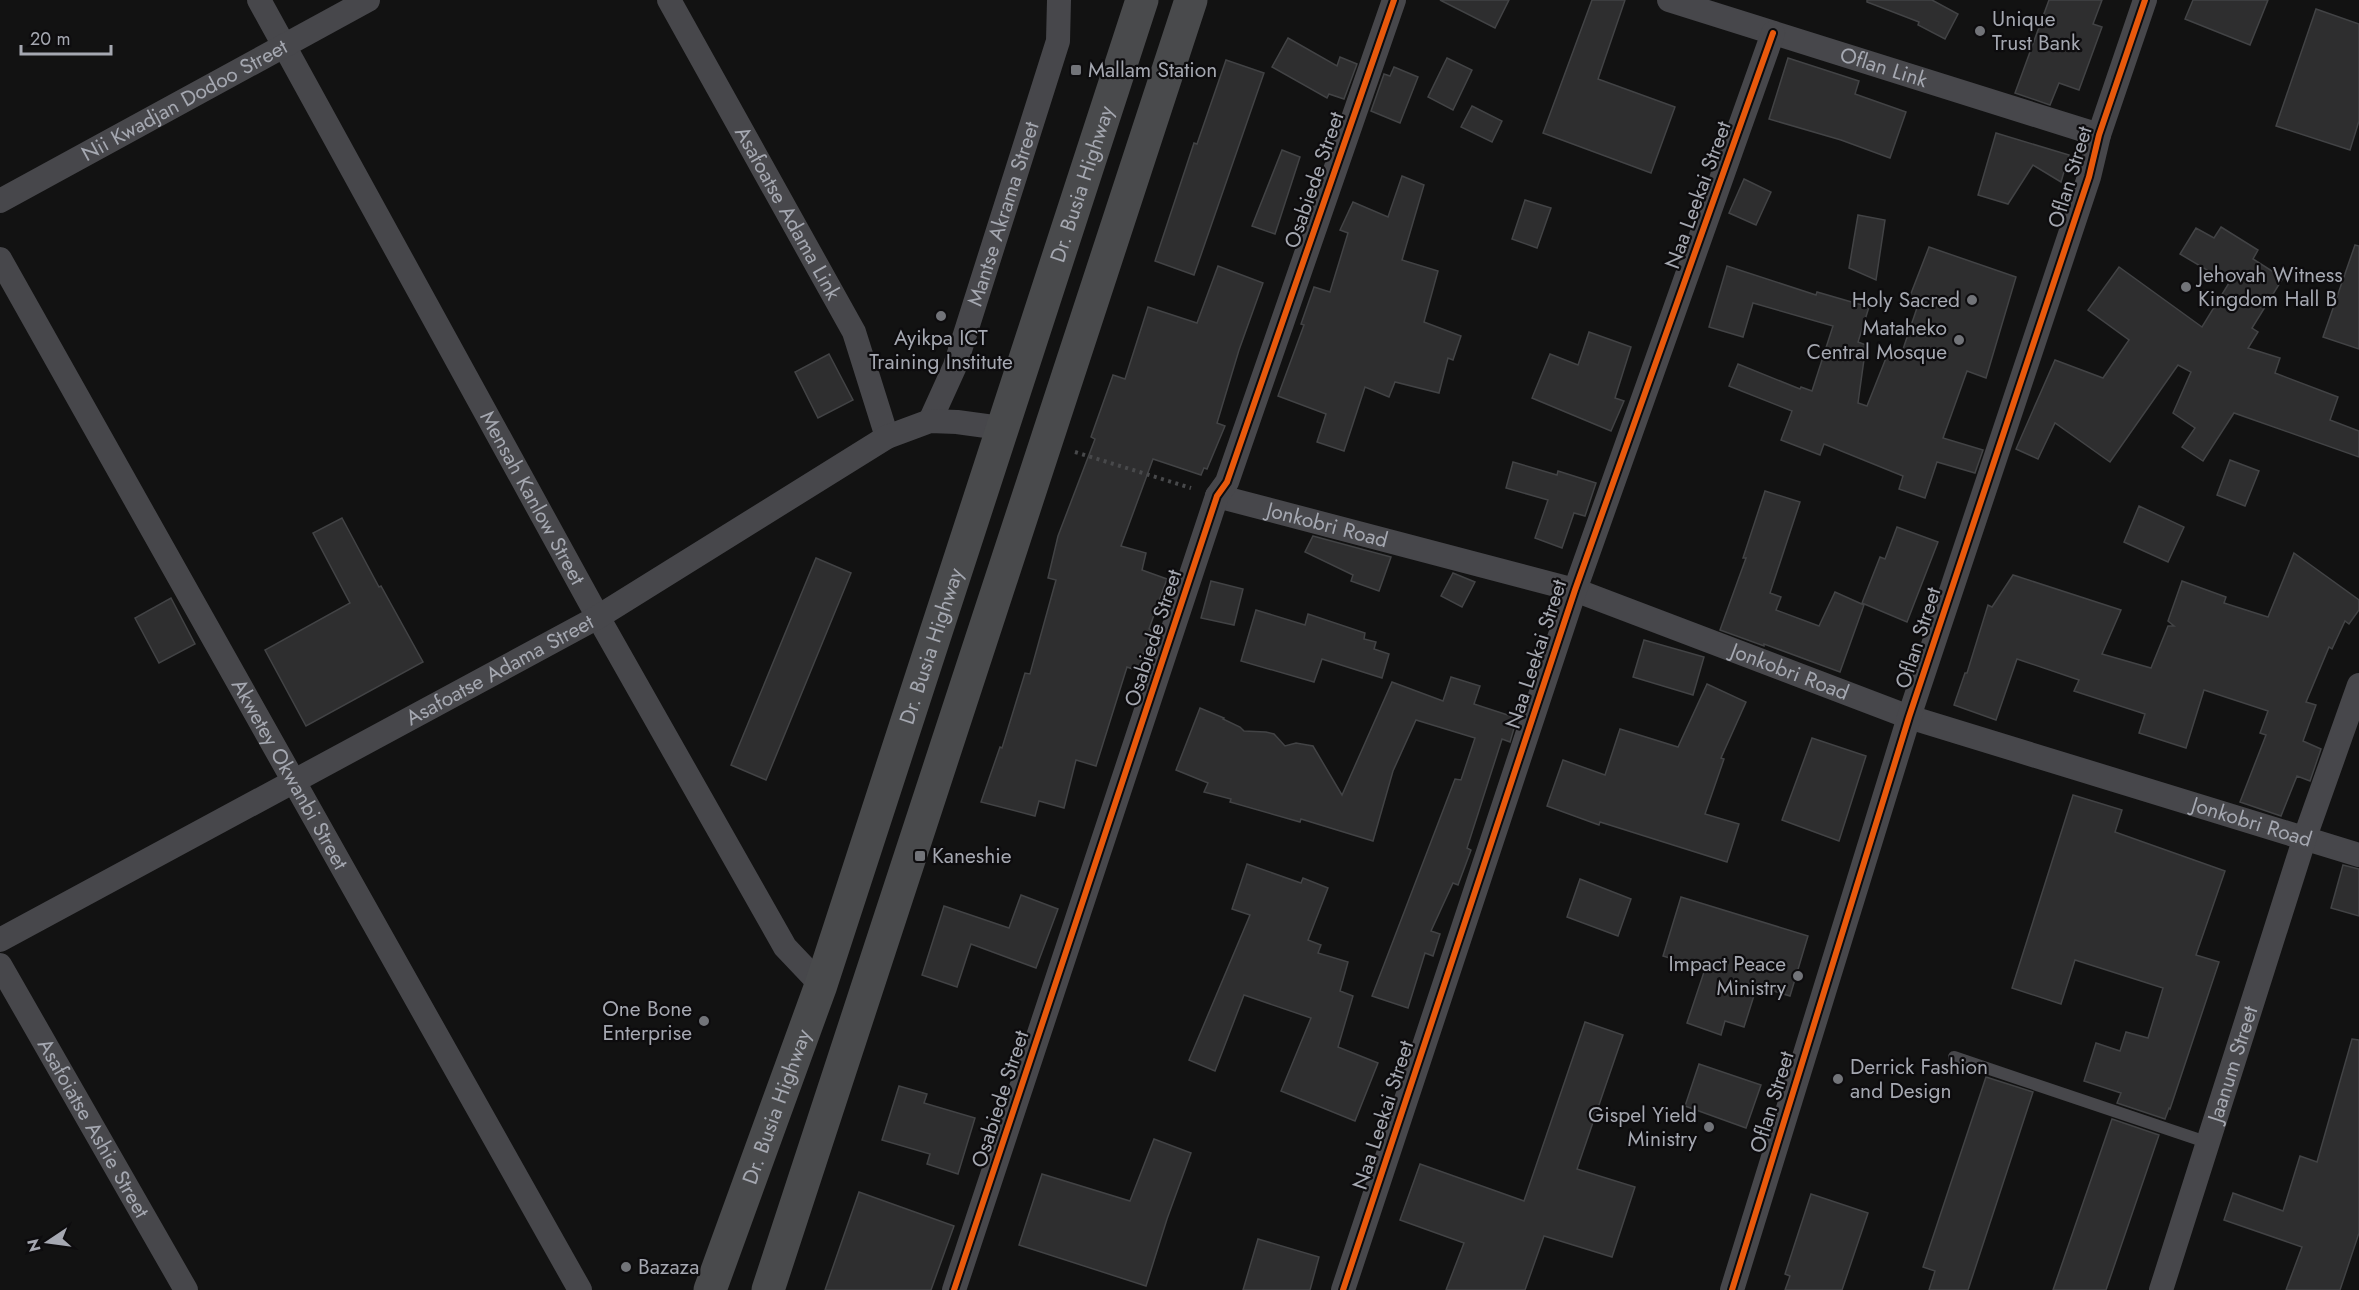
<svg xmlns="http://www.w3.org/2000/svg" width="2359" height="1290" font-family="Jost,sans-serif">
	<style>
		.building { fill: #2e2e2f; stroke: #424345; stroke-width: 1.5 }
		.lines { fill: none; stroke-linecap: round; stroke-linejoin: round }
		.path { stroke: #48494b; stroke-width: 4; stroke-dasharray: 3 4.5; stroke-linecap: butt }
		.service { stroke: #47474b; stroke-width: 12 }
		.minor { stroke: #47474b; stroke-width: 24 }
		.trunk { stroke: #494a4c; stroke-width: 33 }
		.cycleway-casing { stroke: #0d0c0e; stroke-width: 10 }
		.cycleway { stroke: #e8590c; stroke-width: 6 }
		.poi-dot { fill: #727479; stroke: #0d0c0e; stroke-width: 2 }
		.labels { text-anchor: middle; stroke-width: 4.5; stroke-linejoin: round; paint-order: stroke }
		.poi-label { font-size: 21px; fill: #a5a8b1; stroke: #0d0c0e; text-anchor: start }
		.street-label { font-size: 21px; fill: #a5a8b1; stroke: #0d0c0e }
	</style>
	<rect width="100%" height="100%" fill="#121212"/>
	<g class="building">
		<path d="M 1440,0 L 1509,0 L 1495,28 Z"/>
		<path d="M 1592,0 L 1625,0 L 1598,79 L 1675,107 L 1651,173 L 1543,133 Z"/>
		<path d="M 1867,0 L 1932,0 L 1958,14 L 1945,39 L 1918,25 L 1919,22 L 1867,2 Z"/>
		<path d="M 2049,0 L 2102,0 L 2093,24 L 2102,27 L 2079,90 L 2059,83 L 2050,105 L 2015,93 Z"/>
		<path d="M 2193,0 L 2268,0 L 2250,45 L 2185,19 Z"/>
		<path d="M 2316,9 L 2359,24 L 2359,121 L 2350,150 L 2276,126 Z"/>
		<path d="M 1288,38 L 1337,66 L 1340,57 L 1357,64 L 1344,99 L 1329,94 L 1327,98 L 1272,67 Z"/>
		<path d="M 1447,58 L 1472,70 L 1453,110 L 1428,97 Z"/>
		<path d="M 1788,58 L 1859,81 L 1855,94 L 1906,112 L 1890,158 L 1841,140 L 1769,119 Z"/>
		<path d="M 1226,60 L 1264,73 L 1194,275 L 1155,261 L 1194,143 L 1197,144 Z"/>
		<path d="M 1394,67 L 1418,77 L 1400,123 L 1371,111 L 1384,74 L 1390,76 Z"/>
		<path d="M 1472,106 L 1502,121 L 1492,142 L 1461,127 Z"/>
		<path d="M 1996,133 L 2069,155 L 2061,182 L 2033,165 L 2008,204 L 1978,195 Z"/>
		<path d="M 1282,150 L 1300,157 L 1275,234 L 1252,226 Z"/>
		<path d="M 1402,176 L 1424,185 L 1402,260 L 1438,271 L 1424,322 L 1461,336 L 1453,360 L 1448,358 L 1439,393 L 1395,382 L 1389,397 L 1365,387 L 1344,451 L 1317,442 L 1326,414 L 1278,396 L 1304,325 L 1301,324 L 1314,287 L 1330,292 L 1348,233 L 1340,230 L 1353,202 L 1388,217 Z"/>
		<path d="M 1744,179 L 1771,192 L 1756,225 L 1729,213 Z"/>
		<path d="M 1525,200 L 1551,208 L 1537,248 L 1512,239 Z"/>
		<path d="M 1858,215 L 1885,220 L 1876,280 L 1849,268 Z"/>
		<path d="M 2221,227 L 2258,250 L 2253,259 L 2283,278 L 2252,328 L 2258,332 L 2248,348 L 2280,358 L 2275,373 L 2338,397 L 2330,420 L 2359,431 L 2359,457 L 2234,413 L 2203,461 L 2182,447 L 2195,428 L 2173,413 L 2191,372 L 2178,365 L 2110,462 L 2055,423 L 2038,459 L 2016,449 L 2055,360 L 2103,378 L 2129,340 L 2088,310 L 2119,267 L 2202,327 L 2229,283 L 2180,254 L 2196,228 L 2214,238 Z"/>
		<path d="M 2355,245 L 2359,246 L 2359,349 L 2323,337 Z"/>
		<path d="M 1929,247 L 2016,277 L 1986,378 L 1967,371 L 1943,438 L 1983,450 L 1975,473 L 1937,462 L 1925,498 L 1899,489 L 1903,476 L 1824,444 L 1820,455 L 1781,440 L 1792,411 L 1729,386 L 1738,364 L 1800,389 L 1801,387 L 1812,391 L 1833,326 L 1753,303 L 1743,337 L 1709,327 L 1727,266 L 1816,295 L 1817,292 L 1869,307 L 1858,342 L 1866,345 L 1858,403 L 1867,406 L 1888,353 L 1900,358 L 1920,299 L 1910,296 Z"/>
		<path d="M 1218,266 L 1263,283 L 1239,350 L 1217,423 L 1225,426 L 1207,469 L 1204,468 L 1201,475 L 1153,459 L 1121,546 L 1146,553 L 1142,570 L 1167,579 L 1149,629 L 1151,630 L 1138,671 L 1127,667 L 1096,766 L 1076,760 L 1064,808 L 1039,801 L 1035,816 L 981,802 L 1000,747 L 1002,748 L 1025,673 L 1030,674 L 1056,580 L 1048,578 L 1058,536 L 1095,439 L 1091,437 L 1113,375 L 1125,379 L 1148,307 L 1197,323 Z"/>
		<path d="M 1589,332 L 1631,347 L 1615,398 L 1624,401 L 1611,431 L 1532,398 L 1550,354 L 1578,365 Z"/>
		<path d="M 829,354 L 853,400 L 818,418 L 795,372 Z"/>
		<path d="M 2230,460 L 2259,471 L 2245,506 L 2217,495 Z"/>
		<path d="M 1513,462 L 1557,475 L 1558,471 L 1596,483 L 1585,516 L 1574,513 L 1562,548 L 1535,538 L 1548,500 L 1506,488 Z"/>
		<path d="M 1765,491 L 1800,502 L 1770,593 L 1781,597 L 1776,610 L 1819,626 L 1835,592 L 1864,605 L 1840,672 L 1764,644 L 1764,646 L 1720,630 L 1746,558 L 1743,558 Z"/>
		<path d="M 2139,506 L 2184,527 L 2168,562 L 2124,542 Z"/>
		<path d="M 342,518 L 379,587 L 381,586 L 423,662 L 306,726 L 265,650 L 350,603 L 313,533 Z"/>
		<path d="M 1897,527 L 1938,542 L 1907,622 L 1862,603 L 1880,557 L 1885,559 Z"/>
		<path d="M 1313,536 L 1391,557 L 1379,591 L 1351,581 L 1353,575 L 1305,552 Z"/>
		<path d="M 2294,553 L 2359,600 L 2359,610 L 2349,624 L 2345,621 L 2332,649 L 2329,647 L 2306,702 L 2316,705 L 2303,741 L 2321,749 L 2310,781 L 2297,776 L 2281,816 L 2240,802 L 2266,735 L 2260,733 L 2268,711 L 2204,690 L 2186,748 L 2139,733 L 2145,714 L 2074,691 L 2079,680 L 2017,659 L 1996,720 L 1954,705 L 1965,673 L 1967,673 L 1988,605 L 1992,607 L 2013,575 L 2121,610 L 2102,654 L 2151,668 L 2168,626 L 2174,626 L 2168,621 L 2182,581 L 2226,597 L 2224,603 L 2268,617 Z"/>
		<path d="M 816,558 L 851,573 L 766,780 L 731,765 Z"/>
		<path d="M 1453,573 L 1475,582 L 1462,607 L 1441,596 Z"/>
		<path d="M 1211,581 L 1243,589 L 1234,625 L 1201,618 Z"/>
		<path d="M 171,598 L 195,644 L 159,663 L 135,618 Z"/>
		<path d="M 1256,610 L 1305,625 L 1308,614 L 1365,633 L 1364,639 L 1376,642 L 1374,649 L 1389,654 L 1382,678 L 1322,659 L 1314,682 L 1241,661 Z"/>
		<path d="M 1644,640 L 1704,657 L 1693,695 L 1633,677 Z"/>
		<path d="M 1451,677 L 1480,686 L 1474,704 L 1517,718 L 1510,742 L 1502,739 L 1467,848 L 1471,850 L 1458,885 L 1453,883 L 1431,931 L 1440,934 L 1433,956 L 1425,953 L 1408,1008 L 1372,996 L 1455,779 L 1461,780 L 1475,738 L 1416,720 L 1393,771 L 1373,841 L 1301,819 L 1300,822 L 1230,802 L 1231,799 L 1204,792 L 1208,783 L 1176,770 L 1200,708 L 1224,718 L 1223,719 L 1240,727 L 1244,731 L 1266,732 L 1274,734 L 1285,746 L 1296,743 L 1313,746 L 1342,795 L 1392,682 L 1443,701 Z"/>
		<path d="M 1707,684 L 1746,702 L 1721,758 L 1724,759 L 1705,814 L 1739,824 L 1727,862 L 1600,822 L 1599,825 L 1547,806 L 1563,760 L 1605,775 L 1620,729 L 1678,747 Z"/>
		<path d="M 1812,738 L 1866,756 L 1839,841 L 1782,820 Z"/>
		<path d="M 2073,795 L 2122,810 L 2115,832 L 2225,871 L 2196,955 L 2219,962 L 2170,1109 L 2169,1108 L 2165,1119 L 2117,1103 L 2121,1093 L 2084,1081 L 2096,1043 L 2120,1051 L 2126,1032 L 2148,1038 L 2163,988 L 2075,960 L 2061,1004 L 2012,988 Z"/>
		<path d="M 1247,864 L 1301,883 L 1303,878 L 1328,888 L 1308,940 L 1321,945 L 1318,953 L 1348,962 L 1340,991 L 1353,996 L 1338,1047 L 1378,1063 L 1355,1121 L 1281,1091 L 1311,1018 L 1244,995 L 1215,1071 L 1189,1060 L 1250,915 L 1232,909 Z"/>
		<path d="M 2343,865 L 2359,869 L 2359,916 L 2331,908 Z"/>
		<path d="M 1580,879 L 1631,899 L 1618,936 L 1567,917 Z"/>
		<path d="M 1021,895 L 1058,909 L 1036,968 L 971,944 L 957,987 L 922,975 L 944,906 L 1009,928 Z"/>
		<path d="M 1681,897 L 1808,936 L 1790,996 L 1757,986 L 1744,1027 L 1725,1021 L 1721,1035 L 1687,1023 L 1705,969 L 1663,956 Z"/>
		<path d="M 1585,1022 L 1623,1035 L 1577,1169 L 1635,1187 L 1612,1257 L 1544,1236 L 1525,1290 L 1446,1290 L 1464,1243 L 1400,1220 L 1420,1164 L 1524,1201 Z"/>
		<path d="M 2352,1039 L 2359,1040 L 2359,1233 L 2340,1290 L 2286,1290 L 2302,1247 L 2224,1220 L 2233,1193 L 2283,1211 L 2300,1156 L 2317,1162 Z"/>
		<path d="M 1699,1064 L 1761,1085 L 1746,1128 L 1685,1106 Z"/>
		<path d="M 1986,1077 L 2033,1092 L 1968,1290 L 1929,1290 L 1935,1271 L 1923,1267 Z"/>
		<path d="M 899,1086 L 927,1094 L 924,1103 L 975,1118 L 958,1174 L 927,1164 L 930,1154 L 882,1140 Z"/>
		<path d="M 2112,1119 L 2159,1135 L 2106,1290 L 2053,1290 Z"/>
		<path d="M 1154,1139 L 1191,1153 L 1167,1219 L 1146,1286 L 1019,1245 L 1042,1174 L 1130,1201 Z"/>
		<path d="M 859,1192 L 954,1226 L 931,1290 L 825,1290 Z"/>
		<path d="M 1811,1194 L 1868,1213 L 1842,1290 L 1785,1290 L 1790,1276 L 1785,1274 Z"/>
		<path d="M 1258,1239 L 1319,1257 L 1310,1290 L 1243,1290 Z"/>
	</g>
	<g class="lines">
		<path class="path" d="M 1075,452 L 1191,488"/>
		<path class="service" d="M 1954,1057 L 2209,1143"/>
		<g class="minor">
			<path id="s1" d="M 259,0 L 598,617 L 785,947 L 821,985"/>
			<path id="s2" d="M 669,0 L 854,332 L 887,437"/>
			<path id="s3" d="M 1669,0 L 2099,135"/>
			<path id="s4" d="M 0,201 L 368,0"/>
			<path id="s5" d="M 0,259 L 580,1290"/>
			<path id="s6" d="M 930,421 L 955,366 L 1058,41 L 1059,0"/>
			<path id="s7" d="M 1217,496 L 1575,590 L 1909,717 L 2359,855"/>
			<path id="s8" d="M 0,940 L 598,617 L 887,437 L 930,421 L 957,422 L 1001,428"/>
			<path id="s9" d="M 0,965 L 186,1290"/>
			<path d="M 954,1290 L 1217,496 L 1227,482 L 1394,0"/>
			<path d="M 1343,1290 L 1575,590 L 1773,33"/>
			<path d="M 1732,1290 L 1909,717 L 2089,177 L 2099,135 L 2145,0"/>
			<path id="s10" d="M 2161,1290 L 2305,837 L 2359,685"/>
		</g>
		<g class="trunk">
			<path id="s11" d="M 710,1290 L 821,985 L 1142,0"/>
			<path d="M 768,1290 L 1191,0"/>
		</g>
		<g class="cycleway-casing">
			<g id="cycleway">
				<path d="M 954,1290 L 1217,496 L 1227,482 L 1394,0"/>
				<path d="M 1343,1290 L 1575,590 L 1773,33"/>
				<path d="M 1732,1290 L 1909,717 L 2089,177 L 2099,135 L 2145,0"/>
			</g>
		</g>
		<use href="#cycleway" class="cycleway"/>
	</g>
	<g class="poi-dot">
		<circle cx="1980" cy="31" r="6"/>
		<rect x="1070" y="64" width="12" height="12" rx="3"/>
		<circle cx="2186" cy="287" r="6"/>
		<circle cx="1972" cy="300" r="6"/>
		<circle cx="941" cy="316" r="6"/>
		<circle cx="1959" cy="340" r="6"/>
		<rect x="914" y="850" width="12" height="12" rx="3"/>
		<circle cx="1798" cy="976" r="6"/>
		<circle cx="704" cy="1021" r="6"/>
		<circle cx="1838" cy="1079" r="6"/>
		<circle cx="1709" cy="1127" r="6"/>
		<circle cx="626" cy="1267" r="6"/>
	</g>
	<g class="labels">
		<g class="poi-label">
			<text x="1992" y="26">Unique<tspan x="1992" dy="24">Trust Bank</tspan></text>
			<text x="1088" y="77">Mallam Station</text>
			<text x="2198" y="282">Jehovah Witness<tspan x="2198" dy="24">Kingdom Hall B</tspan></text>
			<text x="1960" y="307" text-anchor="end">Holy Sacred</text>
			<text x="1947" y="335" text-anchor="end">Mataheko<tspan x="1947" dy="24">Central Mosque</tspan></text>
			<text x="941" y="345" text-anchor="middle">Ayikpa ICT<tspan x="941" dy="24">Training Institute</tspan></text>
			<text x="932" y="863">Kaneshie</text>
			<text x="1786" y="971" text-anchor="end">Impact Peace<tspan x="1786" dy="24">Ministry</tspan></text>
			<text x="692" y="1016" text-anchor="end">One Bone<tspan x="692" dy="24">Enterprise</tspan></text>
			<text x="1850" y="1074">Derrick Fashion<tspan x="1850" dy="24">and Design</tspan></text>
			<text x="1697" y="1122" text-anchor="end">Gispel Yield<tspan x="1697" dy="24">Ministry</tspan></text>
			<text x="638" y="1274">Bazaza</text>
		</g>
		<g class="street-label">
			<text dy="7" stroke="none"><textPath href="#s3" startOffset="225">Oflan Link</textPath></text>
			<text dy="7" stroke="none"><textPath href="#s4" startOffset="210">Nii Kwadjan Dodoo Street</textPath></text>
			<text transform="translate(2070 177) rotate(-73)" y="7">Oflan Street</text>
			<text transform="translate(1314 180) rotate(-71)" y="7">Osabiede Street</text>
			<text dy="7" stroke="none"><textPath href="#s11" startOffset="1167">Dr. Busia Highway</textPath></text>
			<text transform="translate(1698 195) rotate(-70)" y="7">Naa Leekai Street</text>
			<text dy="7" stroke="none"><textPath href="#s6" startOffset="220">Mantse Akrama Street</textPath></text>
			<text dy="7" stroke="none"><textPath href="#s2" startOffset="244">Asafoatse Adama Link</textPath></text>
			<text dy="7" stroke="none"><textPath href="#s1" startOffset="568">Mensah Kanlow Street</textPath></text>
			<text dy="7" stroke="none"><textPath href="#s7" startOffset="114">Jonkobri Road</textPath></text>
			<text transform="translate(1153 638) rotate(-72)" y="7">Osabiede Street</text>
			<text transform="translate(1918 638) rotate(-72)" y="7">Oflan Street</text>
			<text dy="7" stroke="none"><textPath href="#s11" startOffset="681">Dr. Busia Highway</textPath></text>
			<text transform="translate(1536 654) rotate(-72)" y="7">Naa Leekai Street</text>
			<text dy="7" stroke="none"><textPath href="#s8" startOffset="568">Asafoatse Adama Street</textPath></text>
			<text dy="7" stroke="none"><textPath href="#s7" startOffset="600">Jonkobri Road</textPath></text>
			<text dy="7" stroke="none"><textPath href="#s5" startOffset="591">Akwetey Okwanbi Street</textPath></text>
			<text dy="7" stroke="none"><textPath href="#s7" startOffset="1086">Jonkobri Road</textPath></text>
			<text dy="7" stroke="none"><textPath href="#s10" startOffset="237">Jaanum Street</textPath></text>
			<text transform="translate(1000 1099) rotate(-72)" y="7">Osabiede Street</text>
			<text transform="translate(1772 1102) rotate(-73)" y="7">Oflan Street</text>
			<text dy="7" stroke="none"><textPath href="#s11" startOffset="195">Dr. Busia Highway</textPath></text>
			<text transform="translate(1383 1115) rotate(-72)" y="7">Naa Leekai Street</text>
			<text dy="7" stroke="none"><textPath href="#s9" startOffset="188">Asafoiatse Ashie Street</textPath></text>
		</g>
	</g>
	<g transform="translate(48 1242) rotate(257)" stroke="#0d0c0e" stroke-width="4.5" paint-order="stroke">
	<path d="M0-4.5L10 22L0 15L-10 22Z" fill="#a5a8b1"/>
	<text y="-9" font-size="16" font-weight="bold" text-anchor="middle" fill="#a5a8b1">N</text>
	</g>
	<path d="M21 45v9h90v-9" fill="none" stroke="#a5a8b1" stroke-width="3"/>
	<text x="30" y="45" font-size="18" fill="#a5a8b1" stroke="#0d0c0e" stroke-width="4.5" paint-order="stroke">20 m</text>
</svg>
